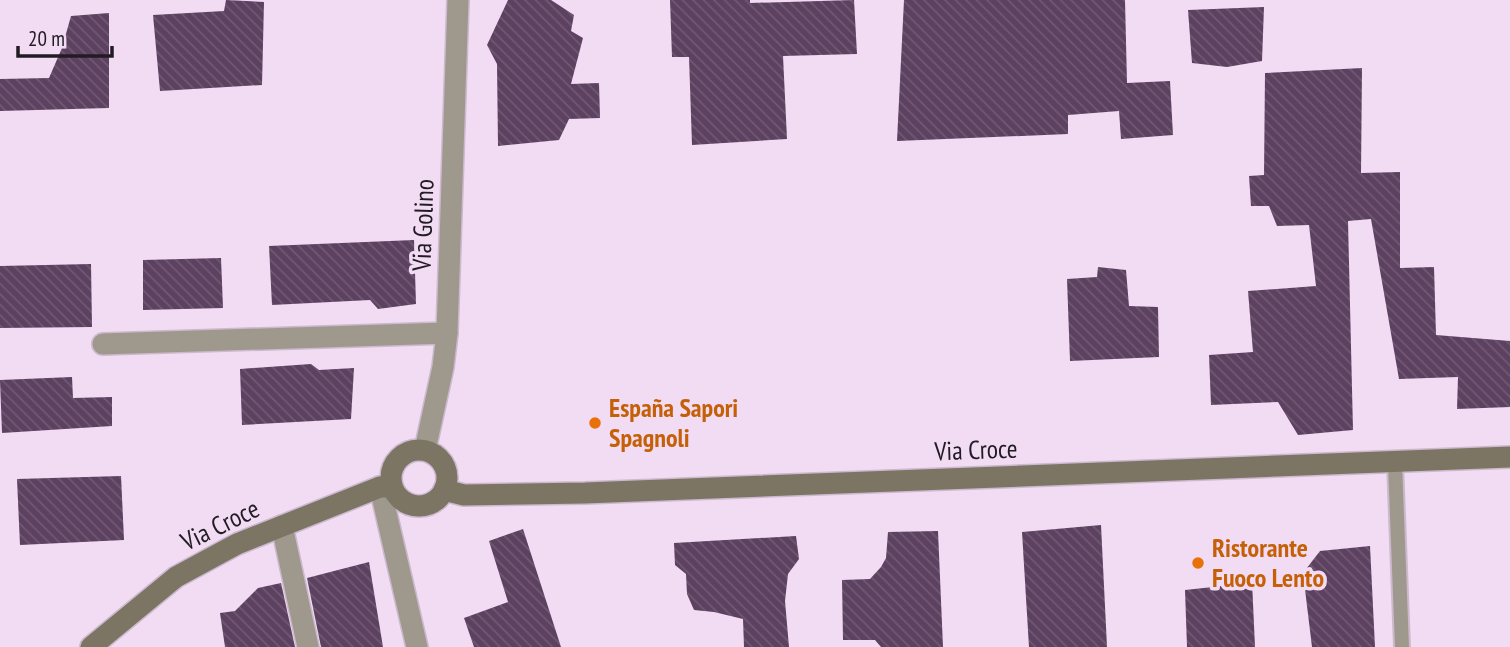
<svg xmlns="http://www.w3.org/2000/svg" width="1510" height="647" font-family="'PT Sans Narrow',sans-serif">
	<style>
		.building { fill: url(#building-back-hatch) }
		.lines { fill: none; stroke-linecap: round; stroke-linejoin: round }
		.lane-casing { stroke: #ccb9ce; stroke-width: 18 }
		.street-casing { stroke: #ccb9ce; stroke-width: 24 }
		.secondary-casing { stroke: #ccb9ce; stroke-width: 24 }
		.lane { stroke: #9f998d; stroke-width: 14 }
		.street { stroke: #9f998d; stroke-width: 21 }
		.secondary { stroke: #7d7564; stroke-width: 21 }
		.food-dot { fill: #e8710a; stroke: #f1dcf4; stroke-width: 2.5 }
		.labels { text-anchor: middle; stroke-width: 7; stroke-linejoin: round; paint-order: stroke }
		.street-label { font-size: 26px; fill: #221b23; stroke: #f1dcf4 }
		.food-label { font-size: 26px; font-weight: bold; fill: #c56008; stroke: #f1dcf4; text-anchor: start }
	</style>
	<defs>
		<pattern id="building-back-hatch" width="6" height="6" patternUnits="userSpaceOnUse" patternTransform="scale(1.75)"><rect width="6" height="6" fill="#5d4160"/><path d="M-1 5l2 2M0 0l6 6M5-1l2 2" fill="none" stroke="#705973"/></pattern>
	</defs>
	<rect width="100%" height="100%" fill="#f1dcf4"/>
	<g class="building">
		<path d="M 226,0 L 264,2 L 262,85 L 160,91 L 153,15 L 224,11 Z"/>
		<path d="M 508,0 L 551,0 L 574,15 L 571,31 L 583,38 L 571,84 L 599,83 L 600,118 L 569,119 L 559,140 L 498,146 L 497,64 L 487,45 Z"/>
		<path d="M 670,0 L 750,0 L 750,3 L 854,0 L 857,54 L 783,56 L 787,139 L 692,145 L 689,57 L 672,57 Z"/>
		<path d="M 904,0 L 1125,0 L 1127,83 L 1170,81 L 1173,135 L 1121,139 L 1119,111 L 1068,115 L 1068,134 L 897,141 Z"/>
		<path d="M 1264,7 L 1262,61 L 1227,67 L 1192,63 L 1188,10 Z"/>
		<path d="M 109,13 L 109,108 L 0,111 L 0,79 L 49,78 L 62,48 L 71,16 Z"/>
		<path d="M 1362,68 L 1361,173 L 1400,172 L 1400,268 L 1434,267 L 1436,335 L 1510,341 L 1510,407 L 1457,409 L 1458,377 L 1399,379 L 1371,219 L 1348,221 L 1353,430 L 1298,435 L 1278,402 L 1211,405 L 1209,355 L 1253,352 L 1248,291 L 1316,286 L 1309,225 L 1277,226 L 1269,206 L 1251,206 L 1249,176 L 1264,175 L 1265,73 Z"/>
		<path d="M 414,240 L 416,304 L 378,309 L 370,300 L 272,305 L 269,246 Z"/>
		<path d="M 221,258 L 223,308 L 143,310 L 143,260 Z"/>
		<path d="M 91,264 L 92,327 L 0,328 L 0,266 Z"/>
		<path d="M 1098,267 L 1126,270 L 1129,306 L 1158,307 L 1159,357 L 1070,361 L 1067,279 L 1097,277 Z"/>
		<path d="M 311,364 L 319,370 L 354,368 L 351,419 L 242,425 L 240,369 Z"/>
		<path d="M 72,377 L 73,398 L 112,397 L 112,426 L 2,433 L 0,380 Z"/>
		<path d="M 121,476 L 124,540 L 20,545 L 17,479 Z"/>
		<path d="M 1101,525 L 1107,647 L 1029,647 L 1022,532 Z"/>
		<path d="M 523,529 L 561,647 L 474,647 L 464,618 L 508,602 L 489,541 Z"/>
		<path d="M 938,531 L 943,647 L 881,647 L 875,640 L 843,640 L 842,580 L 870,579 L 881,567 L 886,558 L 888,532 Z"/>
		<path d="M 796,536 L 799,559 L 788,574 L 785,601 L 789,647 L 744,647 L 743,619 L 714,612 L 694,610 L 687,594 L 686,574 L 675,565 L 674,543 Z"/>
		<path d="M 1370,546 L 1375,647 L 1312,647 L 1303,573 L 1320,551 Z"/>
		<path d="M 369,562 L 383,647 L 321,647 L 307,578 Z"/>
		<path d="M 1229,580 L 1252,581 L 1255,647 L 1187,647 L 1185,590 L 1222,586 Z"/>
		<path d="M 281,583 L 295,647 L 225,647 L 220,613 L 235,611 L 258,588 Z"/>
	</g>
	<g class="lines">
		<g class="lane-casing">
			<path id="lane" d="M 1395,463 L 1402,647"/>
		</g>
		<g class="street-casing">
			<g id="street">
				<path d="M 103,344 L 447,333"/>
				<path d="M 425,450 L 443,367 L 447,333 L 458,0"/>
				<path d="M 380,487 L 417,647"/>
				<path d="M 282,526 L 308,647"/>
			</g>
		</g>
		<g class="secondary-casing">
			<g id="secondary">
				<circle cx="419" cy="478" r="28"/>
				<path d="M 444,490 L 464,495 L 585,493 L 1510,457"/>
				<path d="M 91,647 L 176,577 L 237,544 L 380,487 L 392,487"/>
			</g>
		</g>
		<use href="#lane" class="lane"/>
		<use href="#street" class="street"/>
		<use href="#secondary" class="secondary"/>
	</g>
	<g class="food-dot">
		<circle cx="595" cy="423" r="7"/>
		<circle cx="1198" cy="563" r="7"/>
	</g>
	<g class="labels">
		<g class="street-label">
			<text transform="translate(423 225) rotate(-88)" y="9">Via Golino</text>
			<text transform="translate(976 450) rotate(-2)" y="9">Via Croce</text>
			<text transform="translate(220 525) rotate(-26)" y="9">Via Croce</text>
		</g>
		<g class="food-label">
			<text x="609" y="417">España Sapori<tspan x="609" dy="30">Spagnoli</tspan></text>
			<text x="1212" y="557">Ristorante<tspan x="1212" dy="30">Fuoco Lento</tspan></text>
		</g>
	</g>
	<path d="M18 46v10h94v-10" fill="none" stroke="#221b23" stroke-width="3.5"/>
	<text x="28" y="46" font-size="21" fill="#221b23" stroke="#f1dcf4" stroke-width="5" paint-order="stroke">20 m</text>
</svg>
